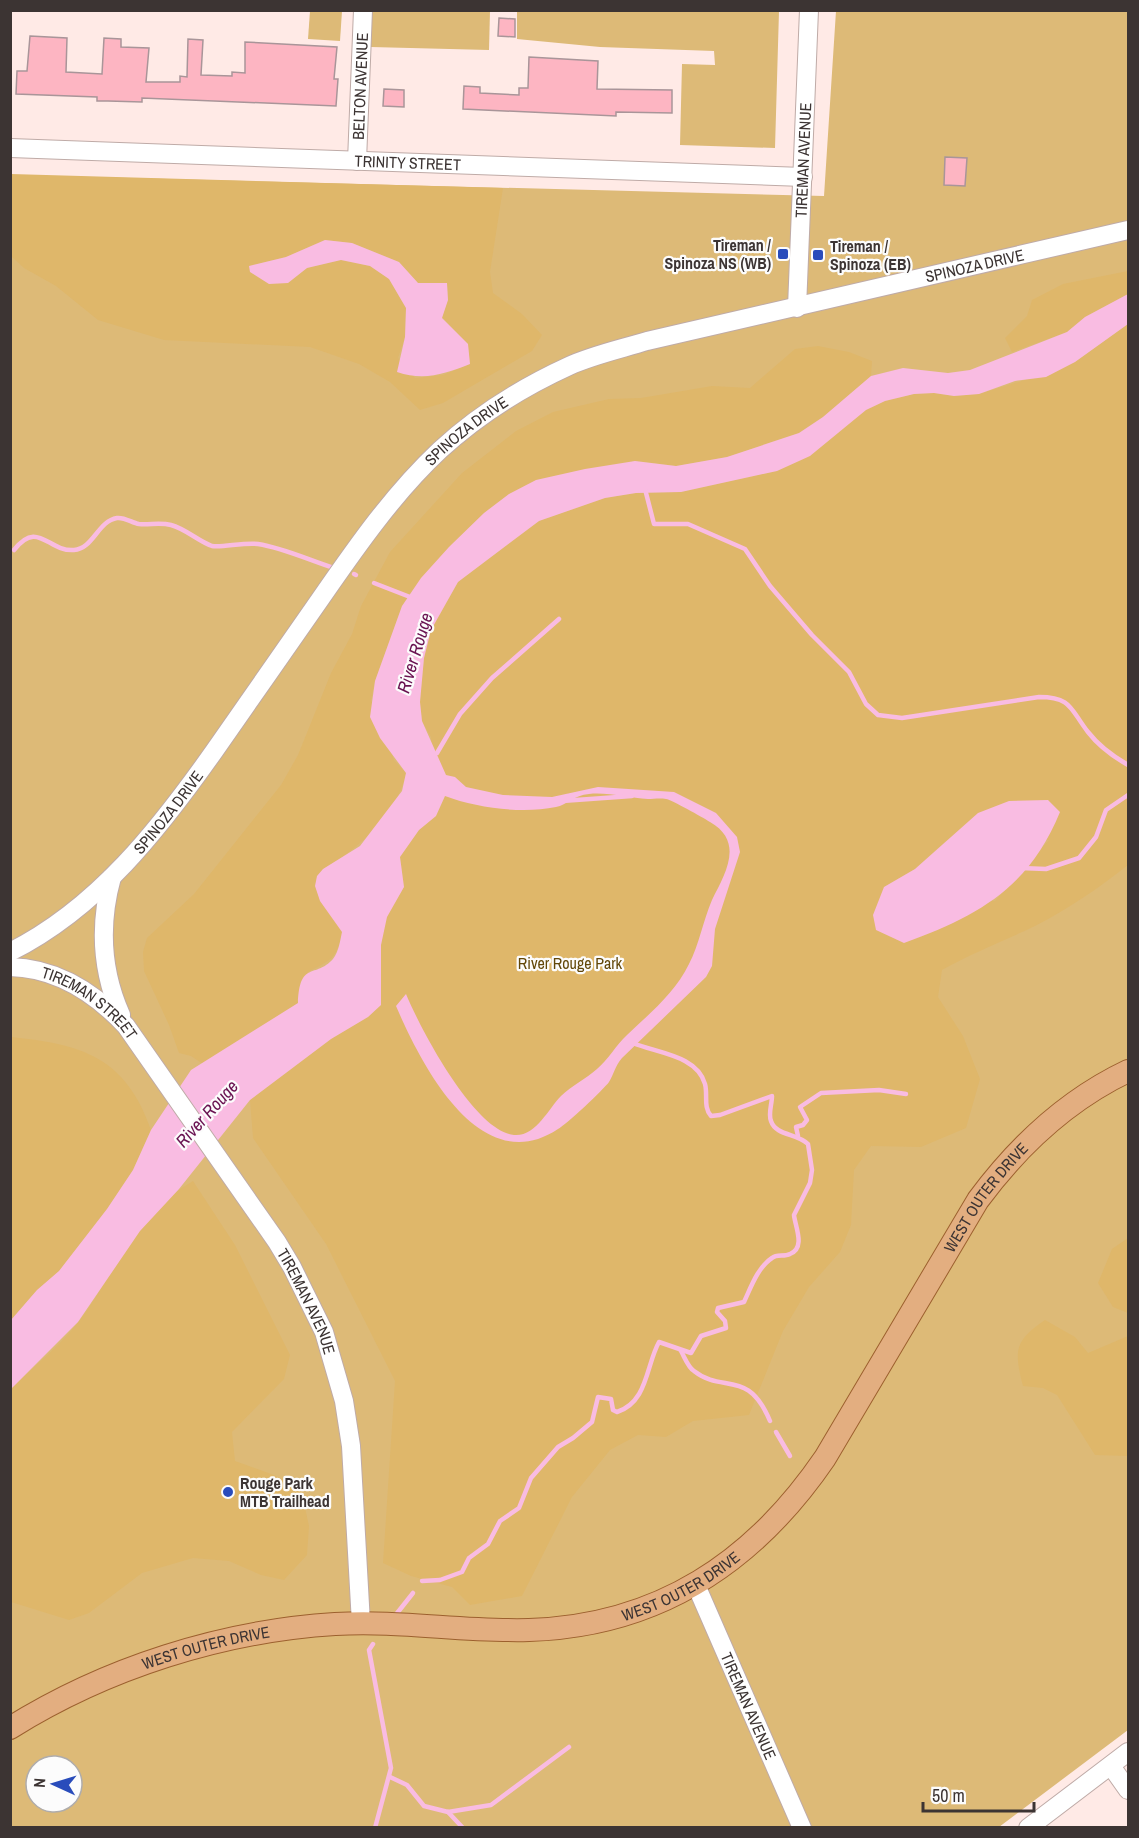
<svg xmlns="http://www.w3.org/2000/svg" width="1139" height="1838" font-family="'Archivo Narrow',sans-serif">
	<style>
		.green { fill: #ddba77; fill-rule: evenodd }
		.forest { fill: #dfb76a; fill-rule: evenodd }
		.water { fill: #f9bce2 }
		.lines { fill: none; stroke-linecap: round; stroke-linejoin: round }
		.stream { stroke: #f9bce2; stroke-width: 4.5 }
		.building { fill: #fdb5c2; stroke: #a99599; stroke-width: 1.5 }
		.minor-casing { stroke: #bfaba7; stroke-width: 20 }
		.major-casing { stroke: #9c602e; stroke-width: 24 }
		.minor { stroke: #fff; stroke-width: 18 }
		.major { stroke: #e3ae80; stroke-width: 22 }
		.poi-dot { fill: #294cbb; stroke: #fcfcfc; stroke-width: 2 }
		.labels { text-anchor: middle; stroke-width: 4.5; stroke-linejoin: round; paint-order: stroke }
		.street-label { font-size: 16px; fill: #3c3433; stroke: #fcfcfc }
		.poi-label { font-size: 16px; font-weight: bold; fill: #3c3433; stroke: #fcfcfc; text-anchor: start }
		.park-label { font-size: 16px; fill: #624708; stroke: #fcfcfc }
		.water-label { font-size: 18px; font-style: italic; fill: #691251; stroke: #fcfcfc }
	</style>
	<rect width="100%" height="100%" fill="#ffeae6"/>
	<g class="green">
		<path d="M 310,11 L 342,11 L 340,41 L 308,39 Z"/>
		<path d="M 372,11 L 490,11 L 489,50 L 371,47 Z"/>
		<path d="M 517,11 L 779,11 L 775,148 L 680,145 L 682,64 L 715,65 L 714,51 L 600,47 L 517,39 Z"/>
		<path d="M 836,11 L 1128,11 L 1128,1730 L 999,1827 L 11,1828 L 11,175 L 824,196 ZM 36,1766 L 72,1766 L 72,1802 L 36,1802 Z"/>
	</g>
	<g class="forest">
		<path d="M 11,174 L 503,188 L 490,272 L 493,293 L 522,314 L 542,335 L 532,351 L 443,403 L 420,410 L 390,382 L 359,364 L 310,347 L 164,340 L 98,320 L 56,286 L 24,268 L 11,256 ZM 325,240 L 352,243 L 399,262 L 418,283 L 447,283 L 448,300 L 442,317 L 468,344 L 470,364 L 443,375 L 415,378 L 398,358 L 405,337 L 406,308 L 389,279 L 370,266 L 341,260 L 307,268 L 288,283 L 250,266 L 286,257 Z"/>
		<path d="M 1128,271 L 1128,294 L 1085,317 L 1067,332 L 1012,352 L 1005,338 L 1027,316 L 1032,300 L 1063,284 Z"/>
		<path d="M 1128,324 L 1128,865 C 1099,888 1068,909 1035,926 C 1004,941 972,953 942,970 L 938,997 L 963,1036 L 980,1079 L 966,1128 L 921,1147 L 871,1146 L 854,1170 L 851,1225 L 840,1252 L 809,1287 L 783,1331 L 749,1415 L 693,1421 L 666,1437 L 638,1435 L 610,1450 L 572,1497 L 522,1596 L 470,1605 L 452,1587 L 411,1576 L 383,1563 L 395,1381 L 326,1244 L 253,1138 L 250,1100 L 331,1039 L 368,1017 L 381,1005 L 381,945 L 386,917 L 404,887 L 400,857 L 419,830 L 436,816 L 431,737 L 422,721 L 420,702 L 424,658 L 431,630 L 458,582 L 539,521 L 605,498 L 636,493 L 681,492 L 777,471 L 866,410 L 885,401 L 914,394 L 934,393 L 954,396 L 979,394 L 1028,379 L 1075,362 ZM 1049,840 L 995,901 L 884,887 L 915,869 L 946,841 Z"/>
		<path d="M 818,346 L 849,352 L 872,361 L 871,376 L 823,417 L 799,433 L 727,457 L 676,466 L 635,461 L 509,494 L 484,513 L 449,547 L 402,606 L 375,681 L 371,700 L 394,760 L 406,773 C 398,813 358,850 323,869 L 333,917 L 342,932 C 337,959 331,960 308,972 L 298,1003 L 203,1064 L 191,1056 L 179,1053 L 169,1025 L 144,971 L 143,952 L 147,938 L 194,894 L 281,785 L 298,755 L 331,673 L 352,634 L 361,606 L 390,552 L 462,473 L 516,431 L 553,412 L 609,399 L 641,398 L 712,386 L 750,388 L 795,349 Z"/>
		<path d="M 11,1037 C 81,1044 126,1057 151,1130 L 133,1170 L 107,1209 L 59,1271 L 37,1290 L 11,1320 Z"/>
		<path d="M 193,1181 L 235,1245 L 290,1355 L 284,1379 L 232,1432 L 235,1461 L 274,1475 L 301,1489 L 309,1526 L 307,1555 L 284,1580 L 261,1575 L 229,1561 L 193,1558 L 142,1573 L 89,1613 L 69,1620 L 11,1602 L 11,1389 C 33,1367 61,1345 80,1320 C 114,1274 141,1210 193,1181 Z"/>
		<path d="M 1128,1238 L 1128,1313 L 1113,1307 L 1098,1283 L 1112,1249 Z"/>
		<path d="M 1045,1320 L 1075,1337 L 1088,1353 L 1128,1336 L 1128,1456 L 1095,1455 L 1057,1395 L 1043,1388 L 1023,1386 C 1014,1351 1014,1341 1045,1320 Z"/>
	</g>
	<g class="water">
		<path d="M 325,240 L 352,243 L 399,262 L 418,283 L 447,283 L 448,300 L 442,318 L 468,344 L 470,364 C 445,374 424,381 397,372 L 405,337 L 406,308 L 389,279 L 370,266 L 341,260 L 307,268 L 288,283 L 269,284 L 250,272 L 249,266 L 286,257 Z"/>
		<path d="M 1128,294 L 1128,324 L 1075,362 L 1046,377 L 1015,381 L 979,394 L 954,396 L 934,393 L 914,394 L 885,401 L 866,410 L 810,456 L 777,471 L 681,492 L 636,493 L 605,498 L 539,521 L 458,582 L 431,630 L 424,658 L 420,702 L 422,721 L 446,775 L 455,777 L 466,787 L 503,795 L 552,797 L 598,787 L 674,792 L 716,813 L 737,837 L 740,852 L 715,929 L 712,966 L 706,977 L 622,1058 C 615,1066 614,1074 609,1082 C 604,1089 566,1125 558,1129 C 480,1181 421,1064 396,1006 L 406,994 C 420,1028 474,1131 514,1135 C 536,1137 548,1109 561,1096 C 571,1086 586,1079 597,1069 C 608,1060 616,1045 627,1035 C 649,1014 675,993 689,964 C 699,945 703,921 712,900 C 725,874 745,842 710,822 C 702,817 672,800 666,799 C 660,798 653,799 648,799 C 629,798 608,792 589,794 C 574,795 567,805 556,807 C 522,814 477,808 445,796 L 436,816 L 419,830 L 400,857 L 404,887 L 387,917 L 381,945 L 381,1005 L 368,1017 L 331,1039 L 250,1100 L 179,1189 L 140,1231 L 78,1322 L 11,1389 L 11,1320 L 37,1290 L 59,1271 L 107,1209 L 133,1170 L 151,1130 L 191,1070 L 298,1003 C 300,960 315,979 333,959 C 339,951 340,941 342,932 L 320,901 L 315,886 L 317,876 L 323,869 L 360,846 L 402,791 L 406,773 L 380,738 L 370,717 L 375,681 L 402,606 L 421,578 L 449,547 L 484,513 L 509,494 L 536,480 L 585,469 L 635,461 L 676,466 L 727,457 L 799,433 L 823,417 L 871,376 L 903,368 L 948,373 L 970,370 L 1067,332 L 1085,317 Z"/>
		<path d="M 1048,800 L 1060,812 C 1029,888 978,916 904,943 L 876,930 L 873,915 L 884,887 L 915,869 L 978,813 L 1009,801 Z"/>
	</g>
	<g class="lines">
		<g class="stream">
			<path d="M 645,489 L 654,524 L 688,524 L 745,549 L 770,586 L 812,635 L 849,672 L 866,704 L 878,715 L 902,718 L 1039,697 C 1072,697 1070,709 1088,732 C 1098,745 1114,757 1128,765"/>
			<path d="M 14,550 C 38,519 48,552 74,550 C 93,549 98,521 117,518 C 125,517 132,523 139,524 C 150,525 160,522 171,525 C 186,529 198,541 212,546 C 221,548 245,542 258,544 C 284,548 311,561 337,569"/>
			<path d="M 354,574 L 356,575"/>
			<path d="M 374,583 L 410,597"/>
			<path d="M 437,753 L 460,714 L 492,678 L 559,619"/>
			<path d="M 562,801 L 632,796"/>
			<path d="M 1020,868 L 1046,869 L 1079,858 L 1096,837 L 1106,810 L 1128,795"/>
			<path d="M 798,1136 L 796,1127 L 803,1125 L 807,1120 L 800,1107 L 821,1093 L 879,1090 L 906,1094"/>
			<path d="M 681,1351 C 685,1358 688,1367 694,1371 C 723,1394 748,1368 770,1421"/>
			<path d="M 776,1432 L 790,1456"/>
			<path d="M 422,1581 L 440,1580 L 462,1572 L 469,1558 L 488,1544 L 500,1521 L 519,1508 L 531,1478 L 558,1447 L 573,1438 L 592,1422 L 598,1397 L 611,1399 L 613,1410 L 617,1412 C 648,1402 646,1365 659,1342 L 691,1353 L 701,1336 L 726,1328 L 725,1321 L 717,1312 L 718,1308 L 744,1302 C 751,1287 758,1267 772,1258 C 777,1254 784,1257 790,1254 C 806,1248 795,1226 794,1215 L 810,1183 L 812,1170 L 808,1144 C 797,1133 776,1136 771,1121 C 768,1114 772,1104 772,1096 L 720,1115 L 711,1116 C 703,1107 708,1095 705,1084 C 697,1055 656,1053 633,1043"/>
			<path d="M 394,1617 L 413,1593"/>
			<path d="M 373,1644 L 369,1650 L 391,1768 L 375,1828"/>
			<path d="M 390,1777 L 407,1785 L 424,1806 L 448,1812 L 491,1805 L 569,1747"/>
			<path d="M 448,1812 L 463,1828"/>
		</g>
	</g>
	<g class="building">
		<path d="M 499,18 L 515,19 L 515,37 L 498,36 Z"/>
		<path d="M 30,36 L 67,38 L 66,72 L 102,74 L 104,38 L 121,39 L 121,47 L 149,48 L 146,82 L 180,82 L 180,76 L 187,77 L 188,39 L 203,40 L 201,75 L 232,76 L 232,72 L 245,73 L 245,42 L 337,47 L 334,79 L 338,79 L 336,106 L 142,98 L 142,102 L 108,101 L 97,101 L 97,97 L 16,94 L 17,71 L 27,71 Z"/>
		<path d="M 529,57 L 598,61 L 597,89 L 672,90 L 672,113 L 616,112 L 616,116 L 463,109 L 464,86 L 480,87 L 480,93 L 519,95 L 519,88 L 528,88 Z"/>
		<path d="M 384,89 L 404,90 L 404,107 L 383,106 Z"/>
		<path d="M 945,157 L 967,158 L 965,186 L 944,185 Z"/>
	</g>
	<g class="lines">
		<g class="minor-casing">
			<g id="minor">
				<path id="s1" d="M 10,148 L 803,177"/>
				<path id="s2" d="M 357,161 L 363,10"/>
				<path id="s3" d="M 797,308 L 809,10"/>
				<path d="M 112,877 C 99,924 101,970 121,1015"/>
				<path id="s4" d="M 10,952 C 98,908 160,828 215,750 C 250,699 286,649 321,598 C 357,546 394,493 440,450 C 477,416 523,387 569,366 C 593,355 621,349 647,341 L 1128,230"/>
				<path id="s5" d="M 10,967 C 57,968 95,993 126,1026 L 277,1242 L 292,1267 L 324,1332 L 344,1401 L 351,1446 L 361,1623"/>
				<path id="s6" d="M 696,1585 L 802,1828"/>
				<path d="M 1111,1766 L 1128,1790"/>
				<path d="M 1028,1828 L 1128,1752"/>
			</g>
		</g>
		<g class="major-casing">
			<g id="major">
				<path id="s7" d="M 10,1728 C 106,1668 222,1631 335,1624 C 400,1620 464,1632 529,1630 C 659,1626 754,1562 825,1458 L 978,1200 C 1018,1146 1067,1100 1128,1071"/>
			</g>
		</g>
		<use href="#minor" class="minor"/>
		<use href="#major" class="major"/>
	</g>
	<g class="poi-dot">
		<rect x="777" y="248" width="12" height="12" rx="3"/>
		<rect x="812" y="249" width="12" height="12" rx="3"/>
		<circle cx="228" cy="1492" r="6"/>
	</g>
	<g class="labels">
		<g class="street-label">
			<text dy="6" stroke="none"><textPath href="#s2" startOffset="75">BELTON AVENUE</textPath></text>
			<text dy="6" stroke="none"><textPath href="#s3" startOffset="148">TIREMAN AVENUE</textPath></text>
			<text dy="6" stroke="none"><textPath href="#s1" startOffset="398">TRINITY STREET</textPath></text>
			<text dy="6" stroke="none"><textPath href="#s4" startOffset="1239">SPINOZA DRIVE</textPath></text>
			<text dy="6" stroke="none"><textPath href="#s4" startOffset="699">SPINOZA DRIVE</textPath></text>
			<text dy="6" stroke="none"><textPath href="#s4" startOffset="213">SPINOZA DRIVE</textPath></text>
			<text dy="6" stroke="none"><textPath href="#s5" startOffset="90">TIREMAN STREET</textPath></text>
			<text dy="6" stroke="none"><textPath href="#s7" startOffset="1202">WEST OUTER DRIVE</textPath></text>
			<text dy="6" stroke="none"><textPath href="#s5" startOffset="464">TIREMAN AVENUE</textPath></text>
			<text dy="6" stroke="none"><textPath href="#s7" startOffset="699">WEST OUTER DRIVE</textPath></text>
			<text dy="6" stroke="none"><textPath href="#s7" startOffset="213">WEST OUTER DRIVE</textPath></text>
			<text dy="6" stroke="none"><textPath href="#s6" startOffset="132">TIREMAN AVENUE</textPath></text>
		</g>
		<g class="poi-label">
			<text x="771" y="251" text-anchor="end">Tireman /<tspan x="771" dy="18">Spinoza NS (WB)</tspan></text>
			<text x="830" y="252">Tireman /<tspan x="830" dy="18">Spinoza (EB)</tspan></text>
			<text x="240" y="1489">Rouge Park<tspan x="240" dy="18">MTB Trailhead</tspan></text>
		</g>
		<g class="park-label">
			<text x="570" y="969">River Rouge Park</text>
		</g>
		<g class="water-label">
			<text transform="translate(415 653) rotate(-73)" y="6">River Rouge</text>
			<text transform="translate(207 1114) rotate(-48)" y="6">River Rouge</text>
		</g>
	</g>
	<rect width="1139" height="1838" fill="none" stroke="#3c3433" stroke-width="24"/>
	<g transform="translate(54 1784) rotate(274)"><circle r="28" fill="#fcfcfc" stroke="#afacac" stroke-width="1.5"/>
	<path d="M0-4.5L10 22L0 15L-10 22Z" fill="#294cbb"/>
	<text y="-9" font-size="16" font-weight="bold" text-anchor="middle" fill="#3c3433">N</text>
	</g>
	<path d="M923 1802v9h111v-9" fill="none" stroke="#3c3433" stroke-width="3"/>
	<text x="932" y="1802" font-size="18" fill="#3c3433" stroke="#fcfcfc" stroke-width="4.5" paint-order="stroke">50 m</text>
</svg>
